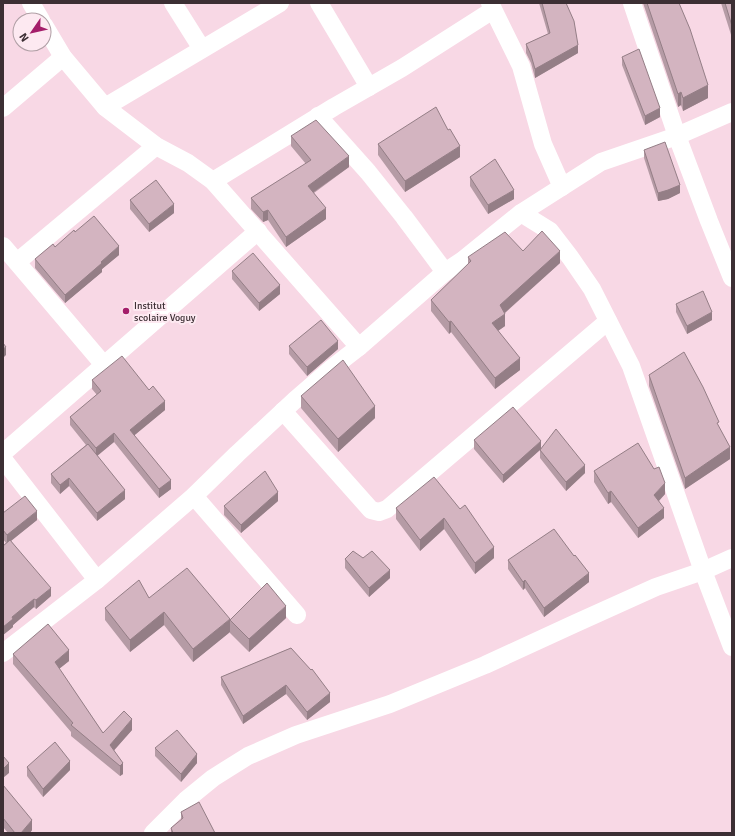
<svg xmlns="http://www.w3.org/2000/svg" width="735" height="836" font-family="Signika,sans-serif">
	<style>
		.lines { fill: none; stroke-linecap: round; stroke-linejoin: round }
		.minor { stroke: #fff; stroke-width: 18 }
		.wall { fill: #b59ba5 }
		.shaded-wall { fill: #947e86 }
		.building { fill: #d3b4c0; stroke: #947e86 }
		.poi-dot { fill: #a41e6a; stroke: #fde9f1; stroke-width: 1.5 }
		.labels { text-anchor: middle; stroke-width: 4; stroke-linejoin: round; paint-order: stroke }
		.poi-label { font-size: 10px; fill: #3c2f34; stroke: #fde9f1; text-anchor: start }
	</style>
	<rect width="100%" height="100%" fill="#f8d8e5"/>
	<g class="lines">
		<g class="minor">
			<path d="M 31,3 L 41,20"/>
			<path d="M 173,3 L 202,49"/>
			<path d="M 319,3 L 369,87"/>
			<path d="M 490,3 L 521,66 L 543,144 L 562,187"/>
			<path d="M 632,3 L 677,136 L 709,221 L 732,278"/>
			<path d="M 44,25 L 63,57 L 105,107 L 156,146 L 188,163 L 213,181 L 359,347"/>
			<path d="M 105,107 L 280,3"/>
			<path d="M 3,108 L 63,57"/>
			<path d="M 318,116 L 368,172 L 404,217 L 445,272"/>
			<path d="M 213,181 L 334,107 L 402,68 L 493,10"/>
			<path d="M 521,213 L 550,231 L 570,257 L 592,289 L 631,366 L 703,571 L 732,647"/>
			<path d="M 3,246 L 104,365"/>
			<path d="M 17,262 L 156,146"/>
			<path d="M 283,411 L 371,510 L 379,512 L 387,509 L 608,321"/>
			<path d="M 3,453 L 258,231"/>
			<path d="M 3,459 L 97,580"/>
			<path d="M 194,496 L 297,615"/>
			<path d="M 3,653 L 97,580 L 194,496 L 237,454 L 295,400 L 332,368 L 359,347 L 445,272 L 463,260 L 521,213 L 601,162 L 677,136 L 732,112"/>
			<path d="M 153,833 L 186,800 L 213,778 L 248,756 L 296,735 L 390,704 L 485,665 L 574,624 L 656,587 L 703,571 L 732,558"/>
		</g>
	</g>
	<g class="wall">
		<path d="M 539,3 L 566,3 L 578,53 L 535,78 L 531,63 L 526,53 L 526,44 L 548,34 Z"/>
		<path d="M 643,3 L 679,3 L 708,98 L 683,111 L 681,105 L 678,107 Z"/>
		<path d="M 721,3 L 732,3 L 732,38 Z"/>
		<path d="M 622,57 L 660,117 L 645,125 L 622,65 Z"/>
		<path d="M 291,136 L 349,167 L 314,193 L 326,219 L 286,247 L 268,220 L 263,222 L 251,209 L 251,198 L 306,164 L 291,146 Z"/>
		<path d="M 378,144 L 460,157 L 405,192 L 378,155 Z"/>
		<path d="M 644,150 L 680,193 L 668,199 L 658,201 L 644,158 Z"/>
		<path d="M 470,177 L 514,199 L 488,214 L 470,186 Z"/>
		<path d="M 130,200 L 174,213 L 149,232 L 130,209 Z"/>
		<path d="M 75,232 L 119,255 L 102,269 L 102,272 L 65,303 L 35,268 L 35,259 L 55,247 Z"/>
		<path d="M 523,251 L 560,263 L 505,313 L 505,326 L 498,331 L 520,370 L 495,389 L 451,332 L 449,334 L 431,311 L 431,300 L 468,264 L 468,257 Z"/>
		<path d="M 232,271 L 280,294 L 259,311 L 232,279 Z"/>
		<path d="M 676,304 L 712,320 L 687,334 L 676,312 Z"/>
		<path d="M 289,346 L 338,349 L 307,376 L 289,354 Z"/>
		<path d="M 649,375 L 719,428 L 730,459 L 685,489 L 649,386 Z"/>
		<path d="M 92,380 L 165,410 L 134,435 L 171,489 L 159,498 L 114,442 L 97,455 L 125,499 L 97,521 L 69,486 L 60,494 L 51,483 L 51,474 L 86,445 L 70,425 L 70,417 L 97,395 L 92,389 Z"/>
		<path d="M 301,396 L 375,418 L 338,452 L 301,408 Z"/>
		<path d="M 474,440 L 541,448 L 585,473 L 566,491 L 540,458 L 540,450 L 503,483 L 474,449 Z"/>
		<path d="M 594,471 L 665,494 L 659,501 L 664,518 L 638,538 L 611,502 L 608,504 L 594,482 Z"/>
		<path d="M 278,501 L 241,533 L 224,515 L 224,506 Z"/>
		<path d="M 396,508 L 460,509 L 494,558 L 475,574 L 444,529 L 420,551 L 396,519 Z"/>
		<path d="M 3,513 L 37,520 L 11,541 L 51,596 L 36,609 L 34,607 L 13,625 L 13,627 L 3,635 L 3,546 L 6,543 L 3,539 Z"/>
		<path d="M 345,559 L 390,578 L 369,597 L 345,568 Z"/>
		<path d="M 508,560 L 589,582 L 544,617 L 525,588 L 523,590 L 508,569 Z"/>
		<path d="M 149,598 L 230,632 L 193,662 L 164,625 L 130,652 L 105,620 L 105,608 Z"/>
		<path d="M 286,618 L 249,652 L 230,633 L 230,620 Z"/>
		<path d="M 291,648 L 330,702 L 307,720 L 286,694 L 243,724 L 221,685 L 221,677 Z"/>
		<path d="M 13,654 L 69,661 L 59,669 L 103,733 L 132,730 L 114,750 L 123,774 L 120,776 L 71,736 L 71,732 L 13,664 Z"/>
		<path d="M 155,748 L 197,763 L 181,782 L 155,756 Z"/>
		<path d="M 27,767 L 70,770 L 43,797 L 27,776 Z"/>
		<path d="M 3,785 L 32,830 L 30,833 L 8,833 L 3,827 Z"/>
		<path d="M 181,812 L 215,833 L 171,833 L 171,828 L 181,820 Z"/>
	</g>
	<g class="shaded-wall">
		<path d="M 578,45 L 578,53 L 535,78 L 535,69 Z"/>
		<path d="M 708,85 L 708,98 L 683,111 L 683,98 Z"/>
		<path d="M 681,92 L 681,105 L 678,107 L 678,94 Z"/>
		<path d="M 660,108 L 660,117 L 645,125 L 645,116 Z"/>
		<path d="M 460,146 L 460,157 L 405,192 L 405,181 Z"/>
		<path d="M 349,156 L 349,167 L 308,196 L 308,186 Z"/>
		<path d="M 680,185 L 680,193 L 668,199 L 658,201 L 658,193 Z"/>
		<path d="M 514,190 L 514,199 L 488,214 L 488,205 Z"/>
		<path d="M 174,204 L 174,213 L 149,232 L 149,224 Z"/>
		<path d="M 326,208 L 326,219 L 286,247 L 286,237 Z"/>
		<path d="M 268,210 L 268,220 L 263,222 L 263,212 Z"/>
		<path d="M 119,246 L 119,255 L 102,269 L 102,272 L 65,303 L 65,295 L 101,262 Z"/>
		<path d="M 560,251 L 560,263 L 500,317 L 500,305 Z"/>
		<path d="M 280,285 L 280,294 L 259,311 L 259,303 Z"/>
		<path d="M 712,312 L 712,320 L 687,334 L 687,326 Z"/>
		<path d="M 505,314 L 505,326 L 492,335 L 492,323 Z"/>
		<path d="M 451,321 L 451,332 L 449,334 L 449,322 Z"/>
		<path d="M 338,341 L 338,349 L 307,376 L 307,367 Z"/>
		<path d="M 6,347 L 6,355 L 3,358 L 3,349 Z"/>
		<path d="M 520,358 L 520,370 L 495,389 L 495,378 Z"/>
		<path d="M 165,401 L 165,410 L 130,439 L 130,430 Z"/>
		<path d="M 375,406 L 375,418 L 338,452 L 338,439 Z"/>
		<path d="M 114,433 L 114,442 L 96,457 L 96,448 Z"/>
		<path d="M 541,441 L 541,449 L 503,483 L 503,475 Z"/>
		<path d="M 730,447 L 730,459 L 685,489 L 685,478 Z"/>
		<path d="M 585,465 L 585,473 L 566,491 L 566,482 Z"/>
		<path d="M 69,478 L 69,486 L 60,494 L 60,485 Z"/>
		<path d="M 171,480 L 171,489 L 159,498 L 159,489 Z"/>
		<path d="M 665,483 L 665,494 L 654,506 L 654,495 Z"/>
		<path d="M 125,490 L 125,499 L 97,521 L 97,513 Z"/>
		<path d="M 611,491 L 611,502 L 608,504 L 608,493 Z"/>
		<path d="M 278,492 L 278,501 L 241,533 L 241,525 Z"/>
		<path d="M 664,508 L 664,518 L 638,538 L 638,528 Z"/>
		<path d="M 37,511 L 37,520 L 7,544 L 7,535 Z"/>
		<path d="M 444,518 L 444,529 L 420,551 L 420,540 Z"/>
		<path d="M 494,547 L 494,558 L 475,574 L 475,563 Z"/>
		<path d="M 390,570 L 390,578 L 369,597 L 369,588 Z"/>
		<path d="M 589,573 L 589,582 L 544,617 L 544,608 Z"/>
		<path d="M 525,580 L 525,588 L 523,590 L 523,582 Z"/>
		<path d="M 51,588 L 51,596 L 36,609 L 36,600 Z"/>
		<path d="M 34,599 L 34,607 L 13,625 L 13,627 L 3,635 L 3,627 L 12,617 Z"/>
		<path d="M 286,606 L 286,618 L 249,652 L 249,639 Z"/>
		<path d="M 164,612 L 164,625 L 130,652 L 130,640 Z"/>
		<path d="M 230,619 L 230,632 L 193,662 L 193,649 Z"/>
		<path d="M 69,650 L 69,661 L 55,672 L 55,662 Z"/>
		<path d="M 286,685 L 286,694 L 243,724 L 243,716 Z"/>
		<path d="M 330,693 L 330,702 L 307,720 L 307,712 Z"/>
		<path d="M 132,719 L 132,730 L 110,755 L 110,745 Z"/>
		<path d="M 197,754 L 197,763 L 181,782 L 181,774 Z"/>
		<path d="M 70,761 L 70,770 L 43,797 L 43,789 Z"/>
		<path d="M 9,763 L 9,773 L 3,778 L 3,769 Z"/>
		<path d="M 123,763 L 123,774 L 120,776 L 120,766 Z"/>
		<path d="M 32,820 L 32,830 L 30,833 L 21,833 Z"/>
	</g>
	<g class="building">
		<path d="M 542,3 L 566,3 L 574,21 L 578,45 L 535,69 L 531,55 L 526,44 L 550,33 Z"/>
		<path d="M 647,3 L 679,3 L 690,29 L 708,85 L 683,98 L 681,92 L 678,94 Z"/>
		<path d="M 725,3 L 732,3 L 732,26 Z"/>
		<path d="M 639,49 L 660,108 L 645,116 L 622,57 Z"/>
		<path d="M 436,107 L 448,130 L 450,129 L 460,146 L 405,181 L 378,144 Z"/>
		<path d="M 316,120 L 349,156 L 308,186 L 326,208 L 286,237 L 268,210 L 263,212 L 251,198 L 311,160 L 291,136 Z"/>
		<path d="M 665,142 L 680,185 L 668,190 L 658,193 L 644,150 Z"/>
		<path d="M 495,159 L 514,190 L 488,205 L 470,177 Z"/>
		<path d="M 156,180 L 174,204 L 149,224 L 130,200 Z"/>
		<path d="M 94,216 L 119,246 L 101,262 L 102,263 L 65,295 L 35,259 L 53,244 L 55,247 L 74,230 L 75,232 Z"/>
		<path d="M 542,231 L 560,251 L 500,305 L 505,314 L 492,323 L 520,358 L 495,378 L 451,321 L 449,322 L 431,300 L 471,261 L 468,257 L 505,232 L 523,251 Z"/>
		<path d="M 253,253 L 280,285 L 259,303 L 232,271 Z"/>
		<path d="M 703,291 L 712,312 L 687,326 L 676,304 Z"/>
		<path d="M 321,320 L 338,341 L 307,367 L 289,346 Z"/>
		<path d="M 3,343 L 6,347 L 3,349 Z"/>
		<path d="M 684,352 L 703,387 L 719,422 L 717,423 L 730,447 L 685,478 L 649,375 Z"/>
		<path d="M 122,356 L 149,390 L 153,386 L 165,401 L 130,430 L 171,480 L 159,489 L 114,433 L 96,448 L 70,417 L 101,391 L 92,380 Z"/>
		<path d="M 343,360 L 375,406 L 338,439 L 301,396 Z"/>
		<path d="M 513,407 L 541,441 L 503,475 L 474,440 Z"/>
		<path d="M 556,429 L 585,465 L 566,482 L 540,450 Z"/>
		<path d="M 638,443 L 654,469 L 659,467 L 665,483 L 654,495 L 664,508 L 638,528 L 611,491 L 608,493 L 594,471 Z"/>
		<path d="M 88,444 L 125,490 L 97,513 L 69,478 L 60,485 L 51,474 Z"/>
		<path d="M 265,471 L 278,492 L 241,525 L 224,506 Z"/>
		<path d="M 434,477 L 460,509 L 465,505 L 494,547 L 475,563 L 444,518 L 420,540 L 396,508 Z"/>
		<path d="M 25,496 L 37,511 L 7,535 L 3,530 L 3,513 Z"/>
		<path d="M 554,529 L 574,556 L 575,555 L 589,573 L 544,608 L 525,580 L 523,582 L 508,560 Z"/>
		<path d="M 10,540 L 51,588 L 36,600 L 34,599 L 12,617 L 13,619 L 3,627 L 3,601 L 4,601 L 3,600 L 3,546 Z"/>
		<path d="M 353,551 L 363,558 L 372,551 L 390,570 L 369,588 L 345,559 Z"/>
		<path d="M 187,568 L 230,619 L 193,649 L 164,612 L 130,640 L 105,608 L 139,580 L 149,598 Z"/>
		<path d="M 267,583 L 286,606 L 249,639 L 230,620 Z"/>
		<path d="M 48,624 L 69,650 L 55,662 L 103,733 L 124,711 L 132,719 L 110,745 L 123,763 L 120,766 L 71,725 L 73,723 L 13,654 Z"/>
		<path d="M 291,648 L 311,670 L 312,669 L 330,693 L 307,712 L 286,685 L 243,716 L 221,677 Z"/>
		<path d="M 177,730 L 197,754 L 181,774 L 155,748 Z"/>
		<path d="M 55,742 L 70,761 L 43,789 L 27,767 Z"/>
		<path d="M 3,756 L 9,763 L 3,769 Z"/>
		<path d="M 3,785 L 32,820 L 21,833 L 15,833 L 3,818 Z"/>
		<path d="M 199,802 L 215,833 L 173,833 L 171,828 L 183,818 L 181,812 Z"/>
	</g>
	<circle class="poi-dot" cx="126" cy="311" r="4"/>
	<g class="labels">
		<g class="poi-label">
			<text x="134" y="309">Institut<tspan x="134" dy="12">scolaire Voguy</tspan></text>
		</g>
	</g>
	<rect width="735" height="836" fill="none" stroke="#3c2f34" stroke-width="8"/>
	<g transform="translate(32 32) rotate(236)"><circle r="19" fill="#fde9f1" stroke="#b09fa5"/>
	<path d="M0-3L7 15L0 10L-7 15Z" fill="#a41e6a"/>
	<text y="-6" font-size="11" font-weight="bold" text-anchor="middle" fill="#3c2f34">N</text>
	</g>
</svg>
